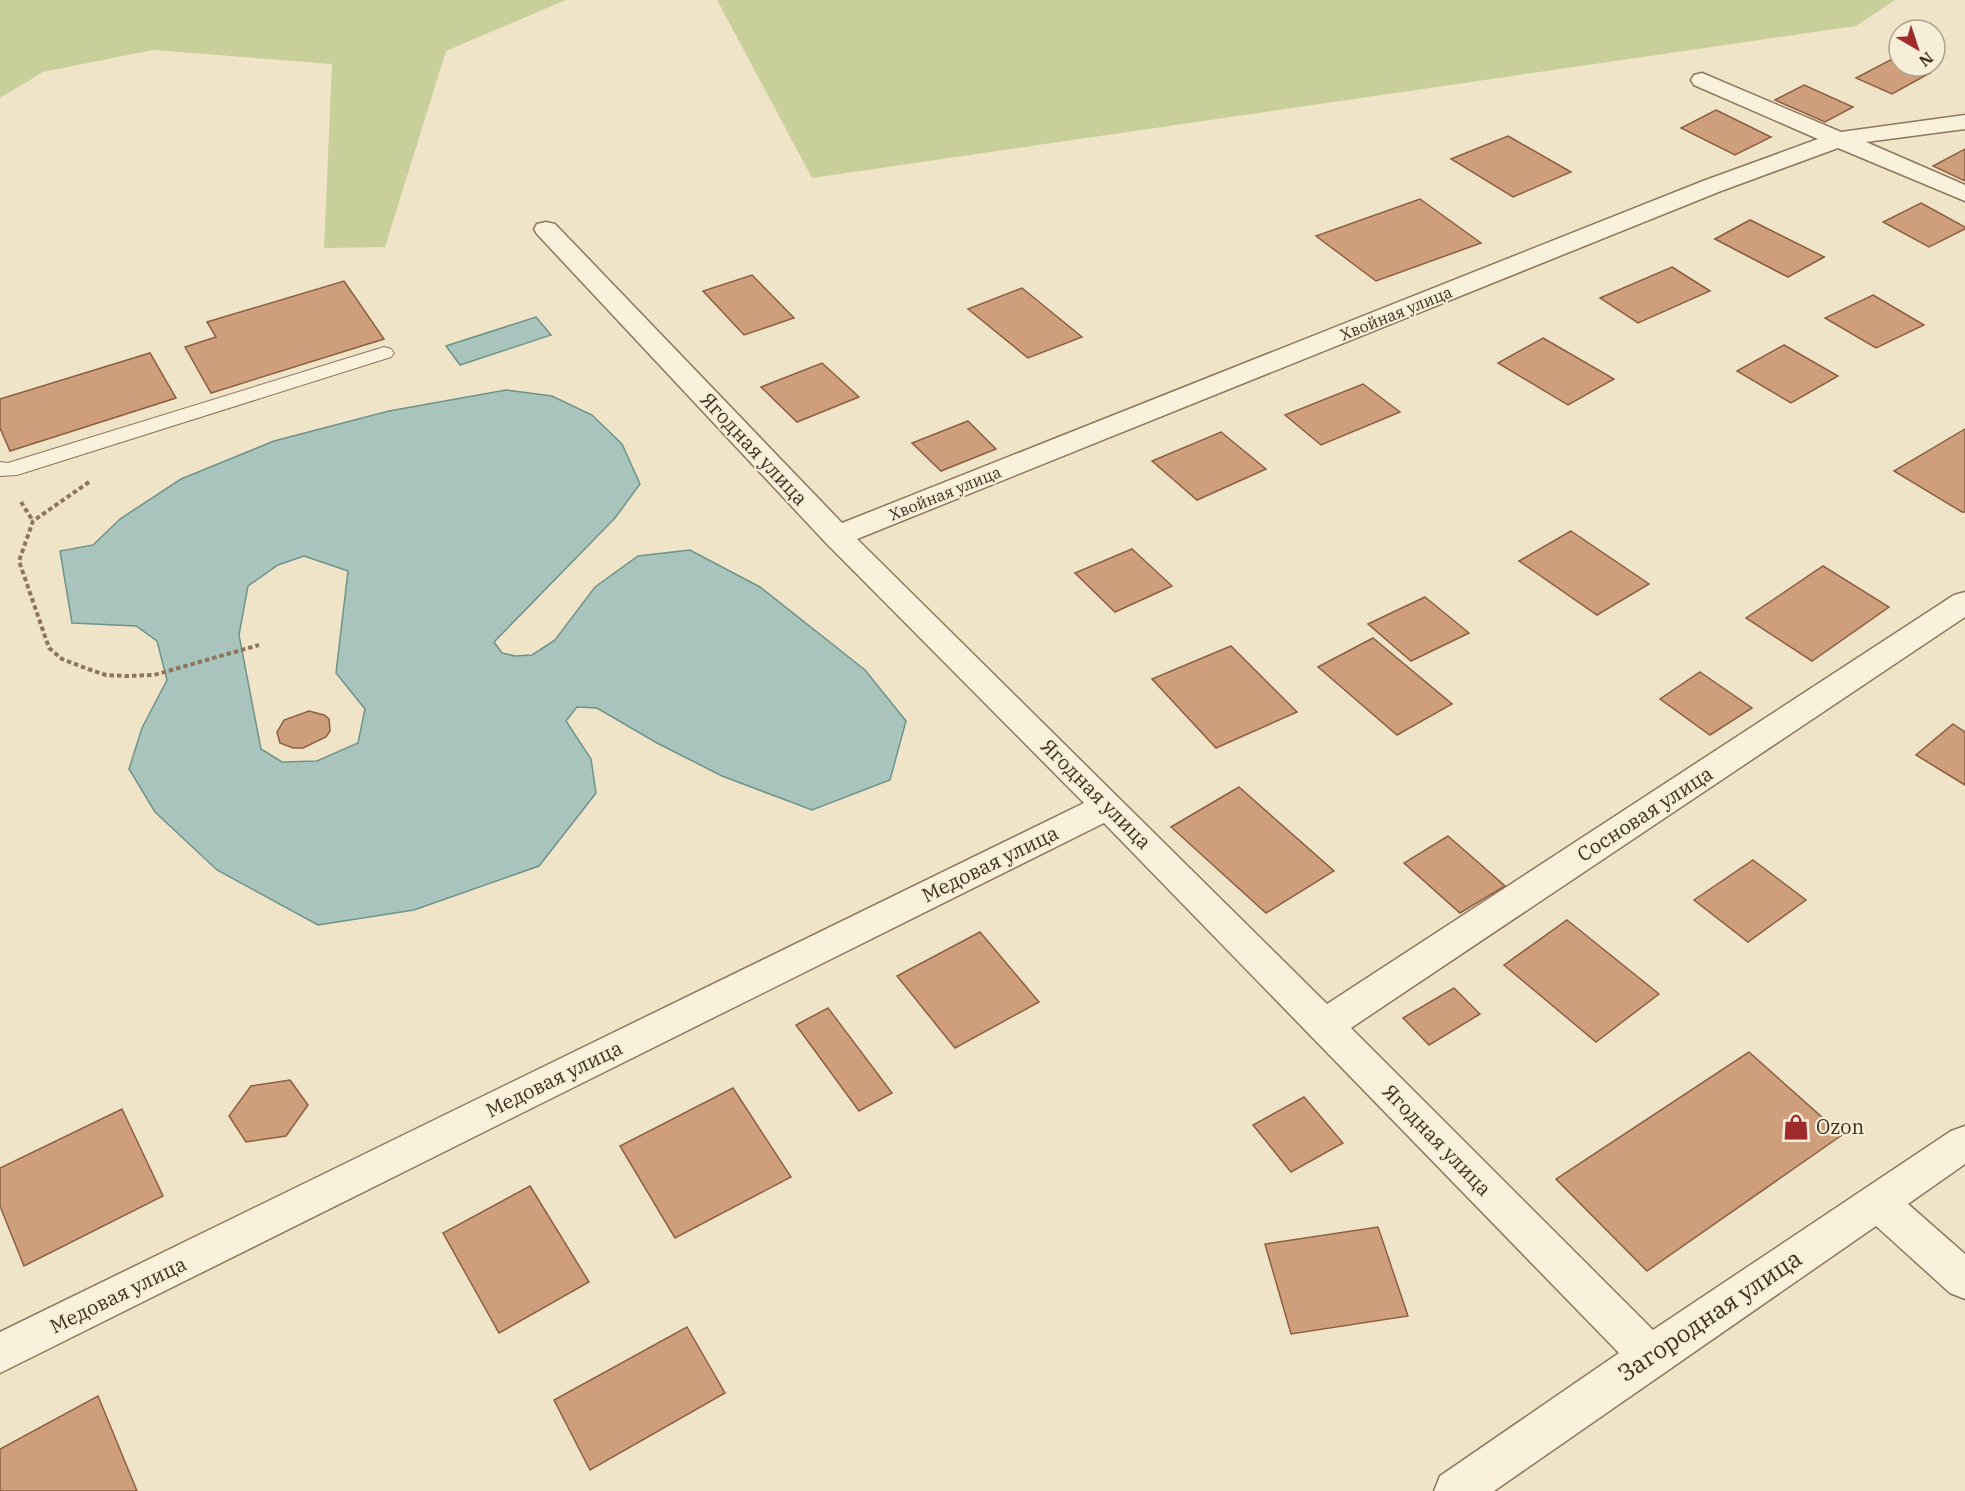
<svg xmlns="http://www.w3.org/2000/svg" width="1965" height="1491" font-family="'IBM Plex Serif',serif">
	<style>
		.green { fill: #c9cf9b }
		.water { fill: #a9c4bc; stroke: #6f938a; stroke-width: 1.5; fill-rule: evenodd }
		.building { fill: #cf9f7d; stroke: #8d5f41; stroke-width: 1.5 }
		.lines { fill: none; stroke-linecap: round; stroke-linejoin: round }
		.lane-casing { stroke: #8d765c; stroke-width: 2 }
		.street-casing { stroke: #8d765c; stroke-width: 3 }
		.path { stroke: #8d765c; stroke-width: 4; stroke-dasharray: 4.5 3; stroke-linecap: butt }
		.lane { fill: #faf1dc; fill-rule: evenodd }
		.street { fill: #faf1dc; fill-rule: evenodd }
		.labels { text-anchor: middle; stroke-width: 4.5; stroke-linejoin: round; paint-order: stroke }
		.far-street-label { font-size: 16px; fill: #3d2e20; stroke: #f7eed8 }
		.street-label { font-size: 20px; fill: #3d2e20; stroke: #f7eed8 }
		.poi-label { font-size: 20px; fill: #3d2e20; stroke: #f7eed8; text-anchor: start }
		.near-street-label { font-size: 24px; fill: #3d2e20; stroke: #f7eed8 }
	</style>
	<rect width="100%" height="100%" fill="#f0e4c8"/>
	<g class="green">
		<path d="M 0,0 L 566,0 L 446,51 L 385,247 L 324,248 L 332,64 L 153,50 L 43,72 L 0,98 Z"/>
		<path d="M 717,0 L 1895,0 L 1856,26 L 812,178 Z"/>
	</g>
	<g class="water">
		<path d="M 536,317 L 551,335 L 460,365 L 446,346 Z"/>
		<path d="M 506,390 L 552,396 L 592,415 L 622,444 L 640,484 L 615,518 L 494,642 L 502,653 L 515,656 L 532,655 L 555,640 L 595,587 L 638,556 L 690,550 L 760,587 L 865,670 L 906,721 L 890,780 L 812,810 L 722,776 L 657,743 L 597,708 L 577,707 L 566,721 L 591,759 L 596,793 L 539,866 L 414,910 L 318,925 L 217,870 L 155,812 L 129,769 L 142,728 L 167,680 L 157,641 L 136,626 L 72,623 L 60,551 L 93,545 L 120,519 L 181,479 L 274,441 L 389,411 ZM 304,556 L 348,571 L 336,673 L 365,709 L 358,743 L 317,761 L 282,762 L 261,749 L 239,635 L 248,586 L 278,565 Z"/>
	</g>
	<g class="building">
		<path d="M 1894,58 L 1899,60 L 1899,66 L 1913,66 L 1930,73 L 1892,94 L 1856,78 Z"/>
		<path d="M 1804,85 L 1853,107 L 1825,122 L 1775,100 Z"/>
		<path d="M 1716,110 L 1771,137 L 1735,155 L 1681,128 Z"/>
		<path d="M 1508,136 L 1571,172 L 1513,197 L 1451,159 Z"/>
		<path d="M 1965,149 L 1965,181 L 1933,166 Z"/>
		<path d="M 1420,199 L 1481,243 L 1376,281 L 1316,236 Z"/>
		<path d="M 1921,203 L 1965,227 L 1965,229 L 1929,247 L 1883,222 Z"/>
		<path d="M 1750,220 L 1824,257 L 1788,277 L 1715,239 Z"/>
		<path d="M 1750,220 L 1824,257 L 1788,277 L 1715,239 Z"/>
		<path d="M 1672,267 L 1710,291 L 1638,323 L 1600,298 Z"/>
		<path d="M 752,275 L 794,318 L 744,335 L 703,291 Z"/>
		<path d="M 344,281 L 384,339 L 211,393 L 185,347 L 216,337 L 207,322 Z"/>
		<path d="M 1022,288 L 1082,337 L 1028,358 L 968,309 Z"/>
		<path d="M 1873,295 L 1924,325 L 1876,348 L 1825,318 Z"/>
		<path d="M 1543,338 L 1614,379 L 1568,405 L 1498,363 Z"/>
		<path d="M 1784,345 L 1838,376 L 1791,403 L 1737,371 Z"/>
		<path d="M 150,353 L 176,398 L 10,451 L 0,428 L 0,399 Z"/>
		<path d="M 822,363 L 859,397 L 797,422 L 761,387 Z"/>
		<path d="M 1363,384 L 1400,412 L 1321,445 L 1285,415 Z"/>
		<path d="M 968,421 L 996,449 L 941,471 L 912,443 Z"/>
		<path d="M 1965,429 L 1965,512 L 1962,512 L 1894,471 Z"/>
		<path d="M 1221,432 L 1266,469 L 1197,500 L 1152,461 Z"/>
		<path d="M 1571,531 L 1649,584 L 1597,615 L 1519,561 Z"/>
		<path d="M 1132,549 L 1172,586 L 1115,612 L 1075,573 Z"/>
		<path d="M 1823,566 L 1889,607 L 1812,661 L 1746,618 Z"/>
		<path d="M 1425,597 L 1469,633 L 1411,661 L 1368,624 Z"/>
		<path d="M 1373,638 L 1452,704 L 1397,735 L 1318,667 Z"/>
		<path d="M 1231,646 L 1297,712 L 1216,748 L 1152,679 Z"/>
		<path d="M 1700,672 L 1752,708 L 1710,735 L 1660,699 Z"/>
		<path d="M 309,711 L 324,715 L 329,719 L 330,731 L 326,737 L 303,748 L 293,748 L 280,743 L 277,732 L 284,720 Z"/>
		<path d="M 1953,724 L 1965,732 L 1965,785 L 1916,755 Z"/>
		<path d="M 1239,787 L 1334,871 L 1266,913 L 1171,827 Z"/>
		<path d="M 1448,836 L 1505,886 L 1460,913 L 1404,863 Z"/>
		<path d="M 1753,860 L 1806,900 L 1748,942 L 1694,900 Z"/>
		<path d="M 1567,920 L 1659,994 L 1596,1042 L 1504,965 Z"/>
		<path d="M 980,932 L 1039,1002 L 955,1048 L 897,976 Z"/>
		<path d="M 1454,988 L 1480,1014 L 1429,1045 L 1403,1018 Z"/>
		<path d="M 828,1008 L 892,1093 L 859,1111 L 796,1025 Z"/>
		<path d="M 1749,1052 L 1842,1135 L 1647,1271 L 1556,1179 Z"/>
		<path d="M 290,1080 L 308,1105 L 286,1136 L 246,1142 L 229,1116 L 251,1086 Z"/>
		<path d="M 733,1088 L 791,1177 L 675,1238 L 620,1146 Z"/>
		<path d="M 1304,1097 L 1343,1143 L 1291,1172 L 1253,1125 Z"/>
		<path d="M 122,1109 L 163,1196 L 24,1266 L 0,1206 L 0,1168 Z"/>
		<path d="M 530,1186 L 589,1282 L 499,1333 L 443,1233 Z"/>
		<path d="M 1378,1227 L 1408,1316 L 1291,1334 L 1265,1244 Z"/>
		<path d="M 687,1327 L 725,1393 L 590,1470 L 554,1400 Z"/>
		<path d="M 98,1396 L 137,1491 L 0,1491 L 0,1449 Z"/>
	</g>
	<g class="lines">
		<g class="lane-casing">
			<path id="lane" d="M 384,347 L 391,349 L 394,353 L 391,357 L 17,475 L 0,476 L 0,462 L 8,463 Z"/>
		</g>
		<g class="street-casing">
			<path id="street" d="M 1702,73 L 1841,132 L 1965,115 L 1965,129 L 1866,142 L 1965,185 L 1965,201 L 1838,148 L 1721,191 L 857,539 L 1327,1004 L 1954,595 L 1965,592 L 1965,617 L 1351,1028 L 1653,1330 L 1951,1131 L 1965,1126 L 1965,1164 L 1908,1204 L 1965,1254 L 1965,1299 L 1950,1293 L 1876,1226 L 1494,1491 L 1434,1491 L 1440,1476 L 1619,1353 L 1104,823 L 0,1373 L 0,1332 L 1084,803 L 826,543 L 537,234 L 534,229 L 537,224 L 546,222 L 555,224 L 842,523 L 1703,181 L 1818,139 L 1694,85 L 1691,80 L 1694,75 Z"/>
		</g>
		<g class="path">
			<path d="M 89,482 L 33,521 L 19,561 L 49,648 L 62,659 L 88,669 L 106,675 L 126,676 L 154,675 L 259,645"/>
			<path d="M 21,502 L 33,521"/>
		</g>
		<use href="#lane" class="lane"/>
		<use href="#street" class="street"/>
	</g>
	<defs>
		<g id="shop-bare" transform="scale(2.07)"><path d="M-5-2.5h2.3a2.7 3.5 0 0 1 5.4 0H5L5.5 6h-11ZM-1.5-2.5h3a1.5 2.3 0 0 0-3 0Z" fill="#9e2a2b" stroke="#f7eed8" stroke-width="2.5" paint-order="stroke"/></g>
	</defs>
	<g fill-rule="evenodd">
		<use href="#shop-bare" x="1796" y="1127"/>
	</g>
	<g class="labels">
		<g class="far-street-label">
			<text transform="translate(1396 313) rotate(-22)" y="6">Хвойная улица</text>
			<text transform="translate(945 493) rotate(-22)" y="6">Хвойная улица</text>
		</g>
		<g class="street-label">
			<text transform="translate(754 449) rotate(47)" y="7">Ягодная улица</text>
			<text transform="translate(1096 794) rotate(45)" y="7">Ягодная улица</text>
			<text transform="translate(1645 814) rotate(-33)" y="7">Сосновая улица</text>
			<text transform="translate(990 864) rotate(-26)" y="7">Медовая улица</text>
			<text transform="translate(554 1079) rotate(-26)" y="7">Медовая улица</text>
			<text transform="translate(1437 1140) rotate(46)" y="7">Ягодная улица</text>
			<text transform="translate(118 1295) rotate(-26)" y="7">Медовая улица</text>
		</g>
		<g class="poi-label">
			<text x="1816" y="1134">Ozon</text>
		</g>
		<g class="near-street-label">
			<text transform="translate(1710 1316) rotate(-34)" y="8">Загородная улица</text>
		</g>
	</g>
	<g transform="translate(1917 48) rotate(141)"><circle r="28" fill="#f7eed8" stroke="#ada18e" stroke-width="1.5"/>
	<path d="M0-4.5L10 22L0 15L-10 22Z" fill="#9e2a2b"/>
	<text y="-9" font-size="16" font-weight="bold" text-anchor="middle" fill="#3d2e20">N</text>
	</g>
</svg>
